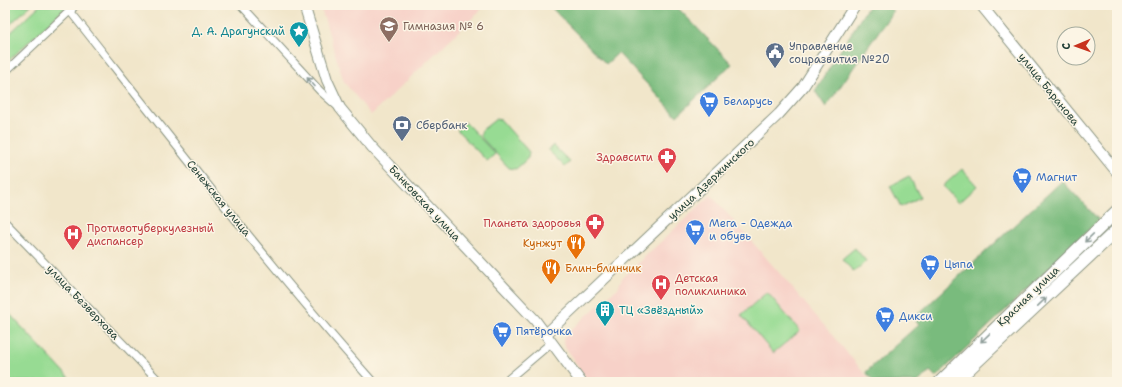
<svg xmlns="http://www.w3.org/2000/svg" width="1122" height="387" font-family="'Shantell Sans',sans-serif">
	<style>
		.built { fill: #f7d1c8 }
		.green { fill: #97db93; stroke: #5b8c64 }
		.forest { fill: #79bb7d; stroke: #4c7c58 }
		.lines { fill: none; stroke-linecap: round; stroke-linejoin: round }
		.street-casing { stroke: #88927f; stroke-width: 9 }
		.secondary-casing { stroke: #88927f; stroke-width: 12 }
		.highway-casing { stroke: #88927f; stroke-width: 14 }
		.street { stroke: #fff; stroke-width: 7 }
		.secondary { stroke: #fff; stroke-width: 10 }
		.highway { stroke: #fff; stroke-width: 12 }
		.oneway { stroke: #8f9e9a }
		.labels { text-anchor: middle; stroke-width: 3; stroke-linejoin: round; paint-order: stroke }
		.education-label { font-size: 11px; fill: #785e54; stroke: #fcf5e5; text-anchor: start }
		.culture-label { font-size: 11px; fill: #0d838f; stroke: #fcf5e5; text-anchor: end }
		.service-label { font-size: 11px; fill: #4e5e75; stroke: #fcf5e5; text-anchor: start }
		.street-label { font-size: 11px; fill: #1f3d34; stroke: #fcf5e5 }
		.shop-label { font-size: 11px; fill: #366cbe; stroke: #fcf5e5; text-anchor: start }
		.health-label { font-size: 11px; fill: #be3a42; stroke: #fcf5e5; text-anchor: end }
		.food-label { font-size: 11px; fill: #c56008; stroke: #fcf5e5; text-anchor: end }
	</style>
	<rect width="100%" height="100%" fill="#fcf5e5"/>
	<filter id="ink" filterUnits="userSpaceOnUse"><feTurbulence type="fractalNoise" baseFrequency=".025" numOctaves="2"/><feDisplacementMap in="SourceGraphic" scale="8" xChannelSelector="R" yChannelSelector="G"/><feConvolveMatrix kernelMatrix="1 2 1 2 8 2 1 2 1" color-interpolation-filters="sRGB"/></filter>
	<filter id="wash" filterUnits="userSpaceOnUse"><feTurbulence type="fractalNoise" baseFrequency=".012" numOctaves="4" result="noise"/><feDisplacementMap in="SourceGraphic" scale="16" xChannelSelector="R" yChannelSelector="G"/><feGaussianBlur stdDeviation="0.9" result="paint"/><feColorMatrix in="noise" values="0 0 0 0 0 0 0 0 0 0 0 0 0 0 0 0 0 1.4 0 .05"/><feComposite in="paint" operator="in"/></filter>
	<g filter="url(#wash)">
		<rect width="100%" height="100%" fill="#f1e6ca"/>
		<g class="built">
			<path d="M 320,5 L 486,5 L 371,115 L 344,82 Z"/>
			<path d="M 711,195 L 782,276 L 872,382 L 589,382 L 564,346 L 563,341 L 564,336 L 613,292 L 618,288 L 622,278 Z"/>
		</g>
		<g class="green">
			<path d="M 5,5 L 31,5 L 5,29 Z"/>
			<path d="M 40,5 L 68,5 L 5,64 L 5,38 Z"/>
			<path d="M 496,119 L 501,120 L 529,152 L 528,158 L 516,169 L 509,168 L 480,136 L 482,130 Z"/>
			<path d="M 465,122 L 495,154 L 487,161 L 457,130 Z"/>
			<path d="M 553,145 L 570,162 L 565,167 L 548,150 Z"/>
			<path d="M 962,169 L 977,186 L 958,203 L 943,186 Z"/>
			<path d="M 909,176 L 920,197 L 901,207 L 890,186 Z"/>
			<path d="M 855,248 L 866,261 L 854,272 L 842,259 Z"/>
			<path d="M 767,292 L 800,331 L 773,353 L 741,315 Z"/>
			<path d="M 5,309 L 73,382 L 5,382 Z"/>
		</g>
		<g class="forest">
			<path d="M 549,5 L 675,5 L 732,64 L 677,116 L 618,53 L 606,64 Z"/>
			<path d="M 869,5 L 886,5 L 893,11 L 826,107 L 815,91 Z"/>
			<path d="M 1062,181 L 1099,220 L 936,377 L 930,371 L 918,382 L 874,382 L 866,372 L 919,324 L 914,318 Z"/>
		</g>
	</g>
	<g filter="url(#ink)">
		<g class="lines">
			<g class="street-casing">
				<g id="street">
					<path d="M 241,5 L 320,91 L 338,107"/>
					<path d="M 70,11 C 169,136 267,263 373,382"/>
					<path d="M 5,72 L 76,5"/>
					<path d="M 5,222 L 160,382"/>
					<path d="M 505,382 L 552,342"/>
				</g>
			</g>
			<g class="secondary-casing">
				<g id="secondary">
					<path d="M 304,5 L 327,80 L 340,108 L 372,147 L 535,320 L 581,382"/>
					<path d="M 981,5 L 1117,172"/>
					<path d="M 546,334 L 779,114 L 803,87 L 855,5"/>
				</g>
			</g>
			<g class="highway-casing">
				<g id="highway">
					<path d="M 940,382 L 1117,211"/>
					<path d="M 955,382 L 1117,230"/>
				</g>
			</g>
			<use href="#street" class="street"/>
			<use href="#secondary" class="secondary"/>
			<use href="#highway" class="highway"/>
		</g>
		<defs><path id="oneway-shaft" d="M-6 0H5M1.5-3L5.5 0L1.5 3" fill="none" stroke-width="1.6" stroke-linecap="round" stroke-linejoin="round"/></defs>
		<g class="oneway">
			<use href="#oneway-shaft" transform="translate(311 82) rotate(-132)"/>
			<use href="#oneway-shaft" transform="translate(1089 238) rotate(136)"/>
			<use href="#oneway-shaft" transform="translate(1042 302) rotate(-44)"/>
			<use href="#oneway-shaft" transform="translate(985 338) rotate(136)"/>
		</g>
	</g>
	<defs>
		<g id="school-pin" transform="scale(1)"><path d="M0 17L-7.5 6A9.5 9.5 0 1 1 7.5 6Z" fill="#8d6e63" stroke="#fcf5e5"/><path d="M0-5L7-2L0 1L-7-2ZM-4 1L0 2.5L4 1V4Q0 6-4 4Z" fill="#fff"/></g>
		<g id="sight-pin" transform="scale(1)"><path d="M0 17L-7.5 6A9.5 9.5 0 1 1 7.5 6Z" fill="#0f9aa8" stroke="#fcf5e5"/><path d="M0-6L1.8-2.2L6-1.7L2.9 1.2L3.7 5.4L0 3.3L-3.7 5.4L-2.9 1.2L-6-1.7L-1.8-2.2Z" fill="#fff"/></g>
		<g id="civic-pin" transform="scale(1)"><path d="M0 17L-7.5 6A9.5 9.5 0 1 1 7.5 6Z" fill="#5c6f8a" stroke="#fcf5e5"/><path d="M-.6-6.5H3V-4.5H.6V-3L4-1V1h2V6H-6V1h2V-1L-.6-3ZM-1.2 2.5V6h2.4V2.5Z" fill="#fff"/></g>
		<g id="supermarket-pin" transform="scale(1)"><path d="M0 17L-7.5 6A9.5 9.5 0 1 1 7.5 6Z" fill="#3f7fe0" stroke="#fcf5e5"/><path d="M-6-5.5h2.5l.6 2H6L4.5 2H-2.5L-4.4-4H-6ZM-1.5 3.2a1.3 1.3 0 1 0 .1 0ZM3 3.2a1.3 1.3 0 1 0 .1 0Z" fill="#fff"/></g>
		<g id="bank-pin" transform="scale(1)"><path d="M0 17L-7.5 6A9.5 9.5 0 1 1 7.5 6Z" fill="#5c6f8a" stroke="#fcf5e5"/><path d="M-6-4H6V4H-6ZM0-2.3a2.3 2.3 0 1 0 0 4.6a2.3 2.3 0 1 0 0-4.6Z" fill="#fff"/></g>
		<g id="pharmacy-pin" transform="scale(1)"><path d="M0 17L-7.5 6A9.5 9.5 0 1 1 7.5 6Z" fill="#e0444e" stroke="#fcf5e5"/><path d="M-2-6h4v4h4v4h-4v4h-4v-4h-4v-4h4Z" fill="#fff"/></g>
		<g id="hospital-pin" transform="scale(1)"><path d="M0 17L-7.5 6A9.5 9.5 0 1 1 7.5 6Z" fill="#e0444e" stroke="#fcf5e5"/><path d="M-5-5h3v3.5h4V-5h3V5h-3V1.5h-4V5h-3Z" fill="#fff"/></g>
		<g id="restaurant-pin" transform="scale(1)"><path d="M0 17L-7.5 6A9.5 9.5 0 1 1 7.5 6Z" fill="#e8710a" stroke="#fcf5e5"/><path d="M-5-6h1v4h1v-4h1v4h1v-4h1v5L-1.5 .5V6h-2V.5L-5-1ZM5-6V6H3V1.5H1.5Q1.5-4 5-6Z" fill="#fff"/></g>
		<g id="building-pin" transform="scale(1)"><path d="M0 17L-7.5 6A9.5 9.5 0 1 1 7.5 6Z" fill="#0f9aa8" stroke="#fcf5e5"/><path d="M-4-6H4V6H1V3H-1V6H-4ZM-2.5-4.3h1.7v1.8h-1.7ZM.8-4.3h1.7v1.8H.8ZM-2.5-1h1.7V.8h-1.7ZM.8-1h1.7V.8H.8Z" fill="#fff"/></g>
	</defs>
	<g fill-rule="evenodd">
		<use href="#school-pin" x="389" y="26"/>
		<use href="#sight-pin" x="299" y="31"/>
		<use href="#civic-pin" x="775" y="52"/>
		<use href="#supermarket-pin" x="709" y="101"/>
		<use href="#bank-pin" x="402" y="125"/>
		<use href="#pharmacy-pin" x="667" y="157"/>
		<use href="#supermarket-pin" x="1022" y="177"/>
		<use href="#pharmacy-pin" x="595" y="223"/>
		<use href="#supermarket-pin" x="695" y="229"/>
		<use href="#hospital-pin" x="73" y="234"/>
		<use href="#restaurant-pin" x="576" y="243"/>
		<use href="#supermarket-pin" x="930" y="264"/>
		<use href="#restaurant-pin" x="551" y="268"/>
		<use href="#hospital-pin" x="661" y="284"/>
		<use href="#building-pin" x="605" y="310"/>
		<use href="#supermarket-pin" x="885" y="316"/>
		<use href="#supermarket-pin" x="502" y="331"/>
	</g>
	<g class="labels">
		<g class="education-label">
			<text x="403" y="30">Гимназия № 6</text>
		</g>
		<g class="culture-label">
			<text x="285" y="35">Д. А. Драгунский</text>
			<text x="619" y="314" text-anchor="start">ТЦ «Звёздный»</text>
		</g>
		<g class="service-label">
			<text x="789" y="50">Управление<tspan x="789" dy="13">соцразвития №20</tspan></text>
			<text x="416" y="129">Сбербанк</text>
		</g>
		<g class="street-label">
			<text transform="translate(1049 89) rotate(51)" y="4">улица Баранова</text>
			<text transform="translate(711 179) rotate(-43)" y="4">улица Дзержинского</text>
			<text transform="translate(219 198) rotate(51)" y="4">Сенежская улица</text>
			<text transform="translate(425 203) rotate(47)" y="4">Банковская улица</text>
			<text transform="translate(1028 296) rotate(-44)" y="4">Красная улица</text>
			<text transform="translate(83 302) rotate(46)" y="4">улица Безверхова</text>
		</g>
		<g class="shop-label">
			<text x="723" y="105">Беларусь</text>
			<text x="1036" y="181">Магнит</text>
			<text x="709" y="227">Мега - Одежда<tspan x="709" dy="13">и обувь</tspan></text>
			<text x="944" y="268">Цыпа</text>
			<text x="899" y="320">Дикси</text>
			<text x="516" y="335">Пятёрочка</text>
		</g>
		<g class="health-label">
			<text x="653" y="161">Здравсити</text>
			<text x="581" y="227">Планета здоровья</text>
			<text x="87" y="232" text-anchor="start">Противотуберкулезный<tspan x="87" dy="13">диспансер</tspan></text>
			<text x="675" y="282" text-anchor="start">Детская<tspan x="675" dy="13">поликлиника</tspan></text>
		</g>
		<g class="food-label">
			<text x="562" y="247">Кунжут</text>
			<text x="565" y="272" text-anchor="start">Блин-блинчик</text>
		</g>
	</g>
	<rect width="1122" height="387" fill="none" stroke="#fcf5e5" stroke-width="20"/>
	<g transform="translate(1076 46) rotate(268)"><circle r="19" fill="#fcf5e5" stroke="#a4ab9e"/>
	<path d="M0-3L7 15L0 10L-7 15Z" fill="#c8321e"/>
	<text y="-6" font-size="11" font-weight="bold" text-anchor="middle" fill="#1f3d34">С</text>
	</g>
</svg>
